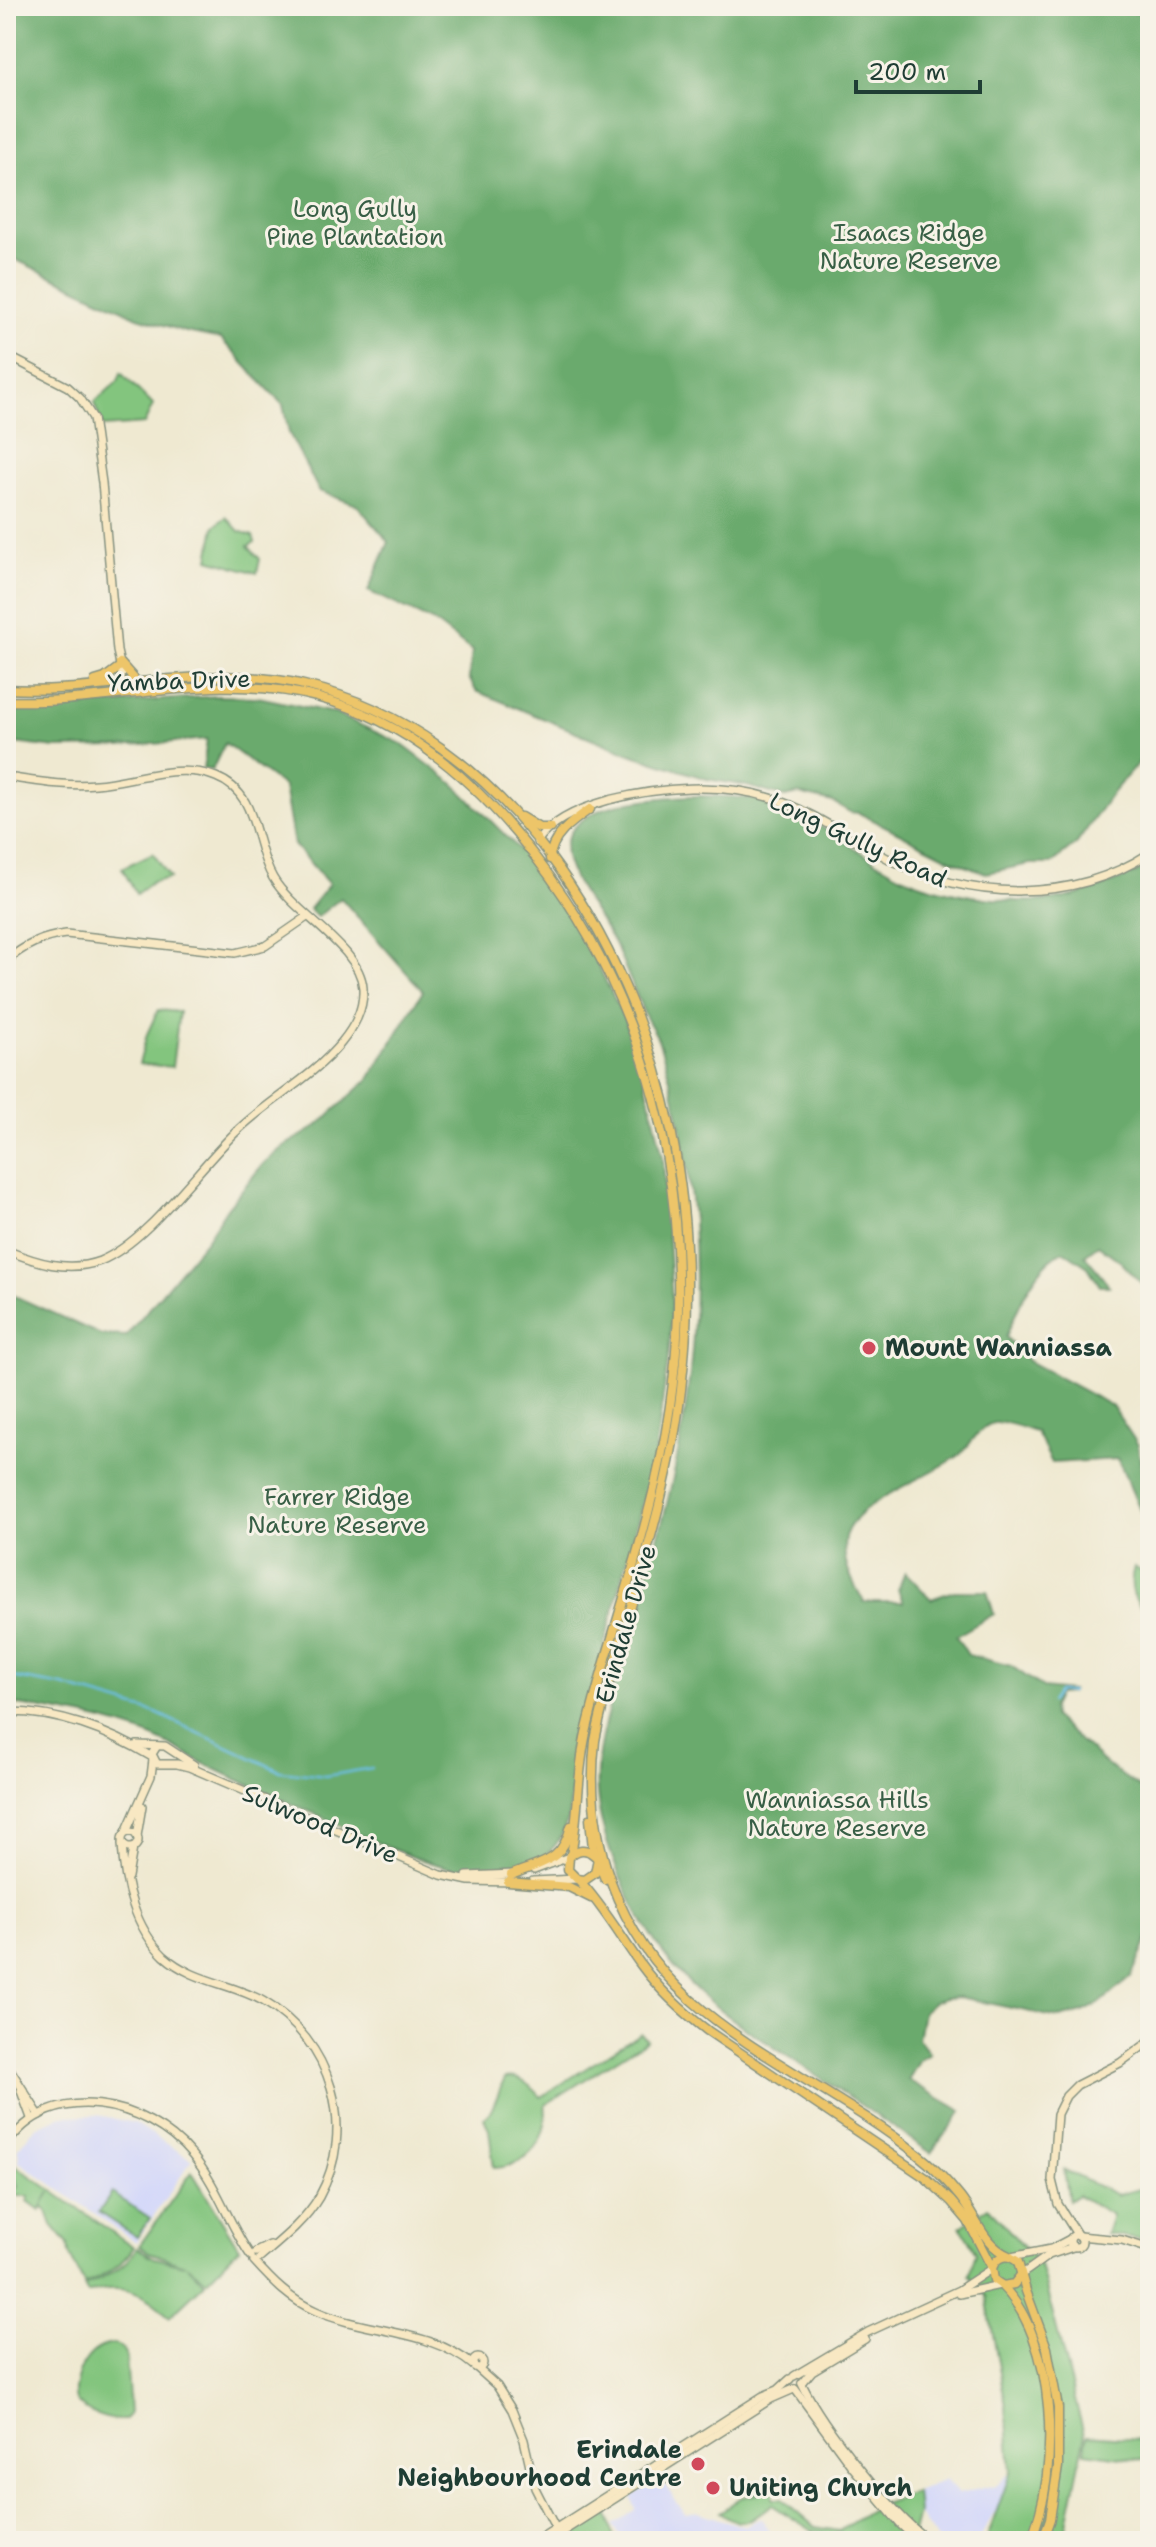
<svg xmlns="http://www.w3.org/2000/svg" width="1156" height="2547" font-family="'Shantell Sans',sans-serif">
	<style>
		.built { fill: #d4d8f9 }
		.green { fill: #83c57e; stroke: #518159; stroke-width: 2 }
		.forest { fill: #6aaa6d; stroke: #447450; stroke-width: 2 }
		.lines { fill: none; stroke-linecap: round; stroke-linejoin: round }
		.stream { stroke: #6dc1ea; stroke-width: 2 }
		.secondary-casing { stroke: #879382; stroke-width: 10 }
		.primary-casing { stroke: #879382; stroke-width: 11 }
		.secondary { stroke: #f8e8c3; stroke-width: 7 }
		.primary { stroke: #edc569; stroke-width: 8 }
		.poi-dot { fill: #d1495b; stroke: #f7f3e8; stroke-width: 3 }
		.labels { text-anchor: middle; stroke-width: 6; stroke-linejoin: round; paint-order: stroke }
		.park-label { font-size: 24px; fill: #385f46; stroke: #f7f3e8 }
		.street-label { font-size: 24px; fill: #1f3d34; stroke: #f7f3e8 }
		.poi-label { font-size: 24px; font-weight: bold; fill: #1f3d34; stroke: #f7f3e8; text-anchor: start }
	</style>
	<rect width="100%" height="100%" fill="#f7f3e8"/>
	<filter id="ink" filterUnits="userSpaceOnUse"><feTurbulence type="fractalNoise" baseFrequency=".0125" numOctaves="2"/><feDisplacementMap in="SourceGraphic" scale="16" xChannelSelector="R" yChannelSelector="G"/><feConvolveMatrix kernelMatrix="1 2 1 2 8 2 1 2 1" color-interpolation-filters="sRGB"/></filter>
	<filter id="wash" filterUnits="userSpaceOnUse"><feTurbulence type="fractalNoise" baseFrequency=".006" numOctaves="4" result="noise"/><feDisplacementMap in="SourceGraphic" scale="32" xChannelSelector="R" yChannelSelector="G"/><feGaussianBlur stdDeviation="1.8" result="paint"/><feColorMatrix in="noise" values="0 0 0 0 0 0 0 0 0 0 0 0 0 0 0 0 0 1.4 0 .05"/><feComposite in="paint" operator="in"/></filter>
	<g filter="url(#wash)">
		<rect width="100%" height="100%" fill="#efe9d1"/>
		<g class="built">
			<path d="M 97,2115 L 135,2123 L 192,2160 L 136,2242 L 19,2162 L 18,2148 L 36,2127 L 61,2116 Z"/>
			<path d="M 1010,2473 L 1003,2498 L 978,2541 L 938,2541 L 918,2513 L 916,2492 L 945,2479 L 958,2494 L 996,2485 Z"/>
			<path d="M 662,2481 L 685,2514 L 698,2512 L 745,2527 L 761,2517 L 776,2541 L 623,2541 L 613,2525 L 636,2510 L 631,2496 L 654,2482 Z"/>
		</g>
		<g class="green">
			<path d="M 121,373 L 153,405 L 144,424 L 103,427 L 94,403 L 118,381 Z"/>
			<path d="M 226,517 L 239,531 L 253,536 L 255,542 L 248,546 L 260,559 L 257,573 L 209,559 L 215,526 Z"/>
			<path d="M 153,853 L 170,878 L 152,882 L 136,894 L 122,868 Z"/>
			<path d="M 158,1010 L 179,1012 L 172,1067 L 139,1064 L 147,1034 Z"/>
			<path d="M 1134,1567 L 1150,1577 L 1150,1615 C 1133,1603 1128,1587 1134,1567 Z"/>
			<path d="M 641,2033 L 647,2040 L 545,2105 C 550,2139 528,2166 494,2168 L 489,2130 L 484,2118 L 491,2111 L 505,2078 C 519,2075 533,2087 541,2097 Z"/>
			<path d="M 6,2159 L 134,2247 C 122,2265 104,2277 84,2284 L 69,2254 L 68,2244 L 52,2225 L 47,2211 L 42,2207 L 50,2192 L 40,2210 L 28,2201 L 29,2196 L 14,2196 L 11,2216 L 6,2216 L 6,2176 L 13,2177 L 14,2189 L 18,2187 L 15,2177 L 6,2174 Z"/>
			<path d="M 1064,2170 L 1117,2195 L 1150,2186 L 1150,2243 L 1143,2239 L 1106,2234 L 1112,2215 L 1078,2195 L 1069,2201 Z"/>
			<path d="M 192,2172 L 239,2248 L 207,2281 L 187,2265 L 205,2283 L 169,2317 C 147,2293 119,2281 88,2294 L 84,2286 C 105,2278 125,2268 137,2248 L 155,2258 L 185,2265 L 149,2252 L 139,2246 Z"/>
			<path d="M 112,2193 L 150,2218 L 137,2237 L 99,2212 Z"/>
			<path d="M 988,2207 L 1040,2265 L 1085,2438 L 1064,2538 L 1066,2541 L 986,2541 L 1011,2471 L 1006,2406 L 986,2296 L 969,2275 L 976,2253 L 961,2226 Z"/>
			<path d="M 114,2344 L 122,2349 L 126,2356 L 130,2413 L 125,2420 C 111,2421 86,2414 77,2402 C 74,2398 75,2394 75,2389 C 78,2367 90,2346 114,2344 Z"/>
			<path d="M 1087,2435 L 1150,2440 L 1150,2461 L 1085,2452 Z"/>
			<path d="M 773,2482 L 773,2499 L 782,2499 L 815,2527 L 839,2531 L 878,2506 L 916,2492 L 918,2513 L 911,2541 L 872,2541 L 853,2538 L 847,2541 L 826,2541 L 824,2533 L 813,2531 L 772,2505 C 747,2520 746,2531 720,2512 L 742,2497 L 759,2494 L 754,2493 Z"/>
			<path d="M 607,2512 L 615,2541 L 564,2541 Z"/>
		</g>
		<g class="forest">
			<path d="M 6,6 L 1125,6 L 1150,19 L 1150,758 L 1140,761 L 1112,793 L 1077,843 L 1051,864 L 1030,864 L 986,873 L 957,862 L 859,813 L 850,812 L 833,802 L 799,794 L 785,797 L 747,786 L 707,779 L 630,754 L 476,691 L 469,678 L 472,651 L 434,622 L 368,591 L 389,542 L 357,505 L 319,491 L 289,433 L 283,405 L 221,339 L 186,332 L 138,317 L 6,255 Z"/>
			<path d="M 217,696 L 258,697 L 334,713 L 400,743 L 454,784 L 519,849 L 552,890 L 583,935 L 623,1016 L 643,1069 L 663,1157 L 672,1301 L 669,1353 L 655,1456 L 574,1758 C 572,1787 573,1836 546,1854 C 525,1869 491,1875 465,1871 C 414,1862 364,1837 318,1815 C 281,1799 243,1783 207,1765 C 189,1756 172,1745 153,1737 C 106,1718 56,1711 6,1703 L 6,1292 L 101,1335 L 126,1336 L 206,1240 L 227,1208 L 263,1164 L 284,1146 L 316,1127 L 369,1079 L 423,991 L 341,898 L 317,917 L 309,909 L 329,884 L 294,845 L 284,787 L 225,743 L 212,770 L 203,769 L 207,739 L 120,747 L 56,748 L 6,742 L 6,711 Z"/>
			<path d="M 689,796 C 714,796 737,796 762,801 C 812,813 856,853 902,876 C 942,895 1020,907 1064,898 C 1094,892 1123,879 1150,866 L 1150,1292 L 1121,1262 L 1098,1245 L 1085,1255 C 1093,1266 1102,1274 1109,1286 L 1100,1286 L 1088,1267 L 1064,1251 C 1036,1262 1016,1311 1006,1337 L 1028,1361 L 1112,1406 L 1138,1445 L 1142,1474 L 1150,1486 L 1150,1533 L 1118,1459 L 1052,1463 L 1036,1432 C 1021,1428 1003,1418 988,1425 C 975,1432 970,1447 958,1456 C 931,1476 851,1503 845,1538 C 841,1561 853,1583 864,1602 L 903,1602 L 898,1590 L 905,1572 L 931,1599 L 954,1591 L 987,1591 L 994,1614 L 956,1636 L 968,1655 L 1011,1666 L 1043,1688 L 1071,1691 L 1070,1693 L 1058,1694 L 1052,1707 L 1053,1717 L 1108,1766 L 1150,1795 L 1150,1934 L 1131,1977 L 1099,2004 L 1083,2012 L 1059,2018 L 959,1997 L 945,1998 L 933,2002 L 923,2012 L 918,2039 L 930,2054 L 920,2060 L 908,2080 L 962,2111 L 931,2153 C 886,2122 841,2091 795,2061 C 754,2034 711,2008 678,1971 C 641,1931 601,1848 597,1793 C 594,1751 610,1705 621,1664 C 634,1622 646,1580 658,1538 C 687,1435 700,1326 693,1220 C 688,1160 678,1099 659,1042 C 656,1032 648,1023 644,1013 C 634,991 626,967 615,945 C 602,918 560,872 566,844 C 576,800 653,799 689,796 Z"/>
		</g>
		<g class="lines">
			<g class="stream">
				<path d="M 6,1676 L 63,1686 L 156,1713 L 280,1771 L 326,1776 L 372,1768"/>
				<path d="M 1051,1702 L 1058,1692 L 1071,1692"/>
			</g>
		</g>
	</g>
	<g filter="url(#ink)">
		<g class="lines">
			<g class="secondary-casing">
				<g id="secondary">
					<path d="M 1139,6 L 1150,12"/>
					<path d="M 6,355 L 68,387 L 80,398 L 93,418 L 102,483 L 117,651 L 122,673 L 120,682"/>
					<path d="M 6,777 C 35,781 67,787 96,784 C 134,781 178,762 216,777 C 260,794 252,843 273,878 C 294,914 360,947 363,988 C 364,1010 354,1027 341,1043 C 312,1078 272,1098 239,1129 C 199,1166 149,1241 100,1261 C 68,1273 35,1262 6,1250"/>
					<path d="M 537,842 C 552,819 584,807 609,800 C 660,787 720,782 771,798 C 813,811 851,840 889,859 C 970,901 1072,904 1150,853"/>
					<path d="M 6,961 C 25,945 42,937 66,934 L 235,953 L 265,946 L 307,917"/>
					<path d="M 6,1712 C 57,1711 109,1731 152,1757"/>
					<path d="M 137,1745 L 165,1746 L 194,1765"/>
					<path d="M 157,1746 L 152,1754 L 157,1764 L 177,1764 L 189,1767 L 441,1875 L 469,1881 L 513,1882"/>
					<circle cx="130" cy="1840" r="8"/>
					<path d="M 126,1832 L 151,1776 L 153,1760"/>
					<path d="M 137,1836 L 142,1806"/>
					<path d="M 122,1844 C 124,1884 135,1928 164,1956 C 193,1982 231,1983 263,2001 C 331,2040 358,2127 319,2197 C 305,2221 281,2240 260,2258"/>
					<path d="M 534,1870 L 569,1857"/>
					<path d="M 467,1876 L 514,1874"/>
					<path d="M 128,1877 L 133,1848"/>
					<path d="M 533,1881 L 577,1879"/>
					<path d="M 6,2063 L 39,2115"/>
					<path d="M 21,2091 L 31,2118"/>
					<path d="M 6,2146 C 51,2078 147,2101 192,2155 C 218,2186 229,2225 251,2256"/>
					<circle cx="1076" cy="2241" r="6"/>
					<path d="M 1078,2236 L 1058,2204 L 1052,2180 L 1057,2114 L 1066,2096 L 1077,2085 L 1120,2063 L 1150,2041"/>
					<path d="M 1079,2236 L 1122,2240 L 1150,2249"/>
					<path d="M 256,2252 L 270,2245"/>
					<path d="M 1011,2257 L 1051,2249 L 1070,2239"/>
					<path d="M 254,2261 C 272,2281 290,2300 316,2311 C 368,2334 429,2328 474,2366"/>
					<path d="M 1021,2275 L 1049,2255 L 1073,2247"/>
					<path d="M 959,2294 L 1000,2285"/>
					<circle cx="478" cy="2363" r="5"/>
					<path d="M 477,2368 L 497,2386 L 512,2410 L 524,2440 L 535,2488 L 558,2533"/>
					<path d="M 794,2376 L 868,2332 L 959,2290 L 991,2269"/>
					<path d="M 802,2383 L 812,2371 L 865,2339"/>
					<path d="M 802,2384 C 823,2427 890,2512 929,2541"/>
					<path d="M 795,2389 L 850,2464 L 900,2524 L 918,2541"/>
					<path d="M 655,2475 L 662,2475 L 671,2481"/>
					<path d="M 536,2541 L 763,2396 L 778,2390 L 790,2379"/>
					<path d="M 548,2541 L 771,2399 L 794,2389"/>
				</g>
			</g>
			<g class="primary-casing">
				<g id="primary">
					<path d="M 120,663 L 135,680"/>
					<path d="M 95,681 L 105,678 L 117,669"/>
					<path d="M 6,689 C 107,695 203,661 304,685 C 506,732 631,940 671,1130 C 689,1215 691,1304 681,1390 C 671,1477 644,1561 620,1644 C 611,1676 601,1708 595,1741 C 584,1837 617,1934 690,1999 C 756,2058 847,2098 917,2154 C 933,2166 947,2181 960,2197 C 976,2217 984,2246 1009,2256"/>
					<path d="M 6,701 C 109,705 214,670 316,697 C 409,721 479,784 536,858 C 673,1034 706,1266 656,1480 C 637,1565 606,1648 586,1733 C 577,1773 579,1814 571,1855"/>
					<path d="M 521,817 L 539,828 L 551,828"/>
					<path d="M 550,859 C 550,837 573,821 590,809"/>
					<path d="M 590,1819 L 593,1848 L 605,1879"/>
					<path d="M 594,1855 C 586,1847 577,1849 569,1857 L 568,1870 L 577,1879 L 585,1880 L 595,1873 L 597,1863"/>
					<path d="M 511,1875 C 542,1862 562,1863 571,1826"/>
					<path d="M 578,1879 C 603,1906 620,1936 641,1965 C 660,1991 683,2012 708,2031 L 926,2178 L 951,2201 L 968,2221 L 992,2268"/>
					<path d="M 508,1882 L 569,1887 L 591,1898"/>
					<path d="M 1021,2275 L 1014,2284 L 1003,2286 L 994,2280 L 992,2268 C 997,2255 1008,2253 1018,2262 L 1026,2291 L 1047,2348 L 1058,2408 L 1058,2467 L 1050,2519 L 1042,2541"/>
					<path d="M 1001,2285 C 1057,2339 1061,2473 1030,2541"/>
				</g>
			</g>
			<use href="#secondary" class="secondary"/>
			<use href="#primary" class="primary"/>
		</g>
	</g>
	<g class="poi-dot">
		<circle cx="869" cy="1348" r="8"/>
		<circle cx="698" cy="2464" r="8"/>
		<circle cx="713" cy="2488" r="8"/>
	</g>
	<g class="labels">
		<g class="park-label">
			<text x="355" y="217">Long Gully<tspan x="355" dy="28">Pine Plantation</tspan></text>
			<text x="909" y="241">Isaacs Ridge<tspan x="909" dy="28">Nature Reserve</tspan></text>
			<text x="337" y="1505">Farrer Ridge<tspan x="337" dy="28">Nature Reserve</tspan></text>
			<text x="837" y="1808">Wanniassa Hills<tspan x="837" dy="28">Nature Reserve</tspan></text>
		</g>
		<g class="street-label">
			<text transform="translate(179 681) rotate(-2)" y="8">Yamba Drive</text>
			<text transform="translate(858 840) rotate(25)" y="8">Long Gully Road</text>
			<text transform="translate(626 1624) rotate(-74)" y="8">Erindale Drive</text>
			<text transform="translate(320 1824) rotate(23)" y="8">Sulwood Drive</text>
		</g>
		<g class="poi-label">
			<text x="885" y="1356">Mount Wanniassa</text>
			<text x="682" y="2458" text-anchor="end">Erindale<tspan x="682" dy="28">Neighbourhood Centre</tspan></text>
			<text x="729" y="2496">Uniting Church</text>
		</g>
	</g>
	<rect width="1156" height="2547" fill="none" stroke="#f7f3e8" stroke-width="32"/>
	<path d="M856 80v12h124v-12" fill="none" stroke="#1f3d34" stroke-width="4"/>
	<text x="868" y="80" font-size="24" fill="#1f3d34" stroke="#f7f3e8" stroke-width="6" paint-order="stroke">200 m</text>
</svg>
